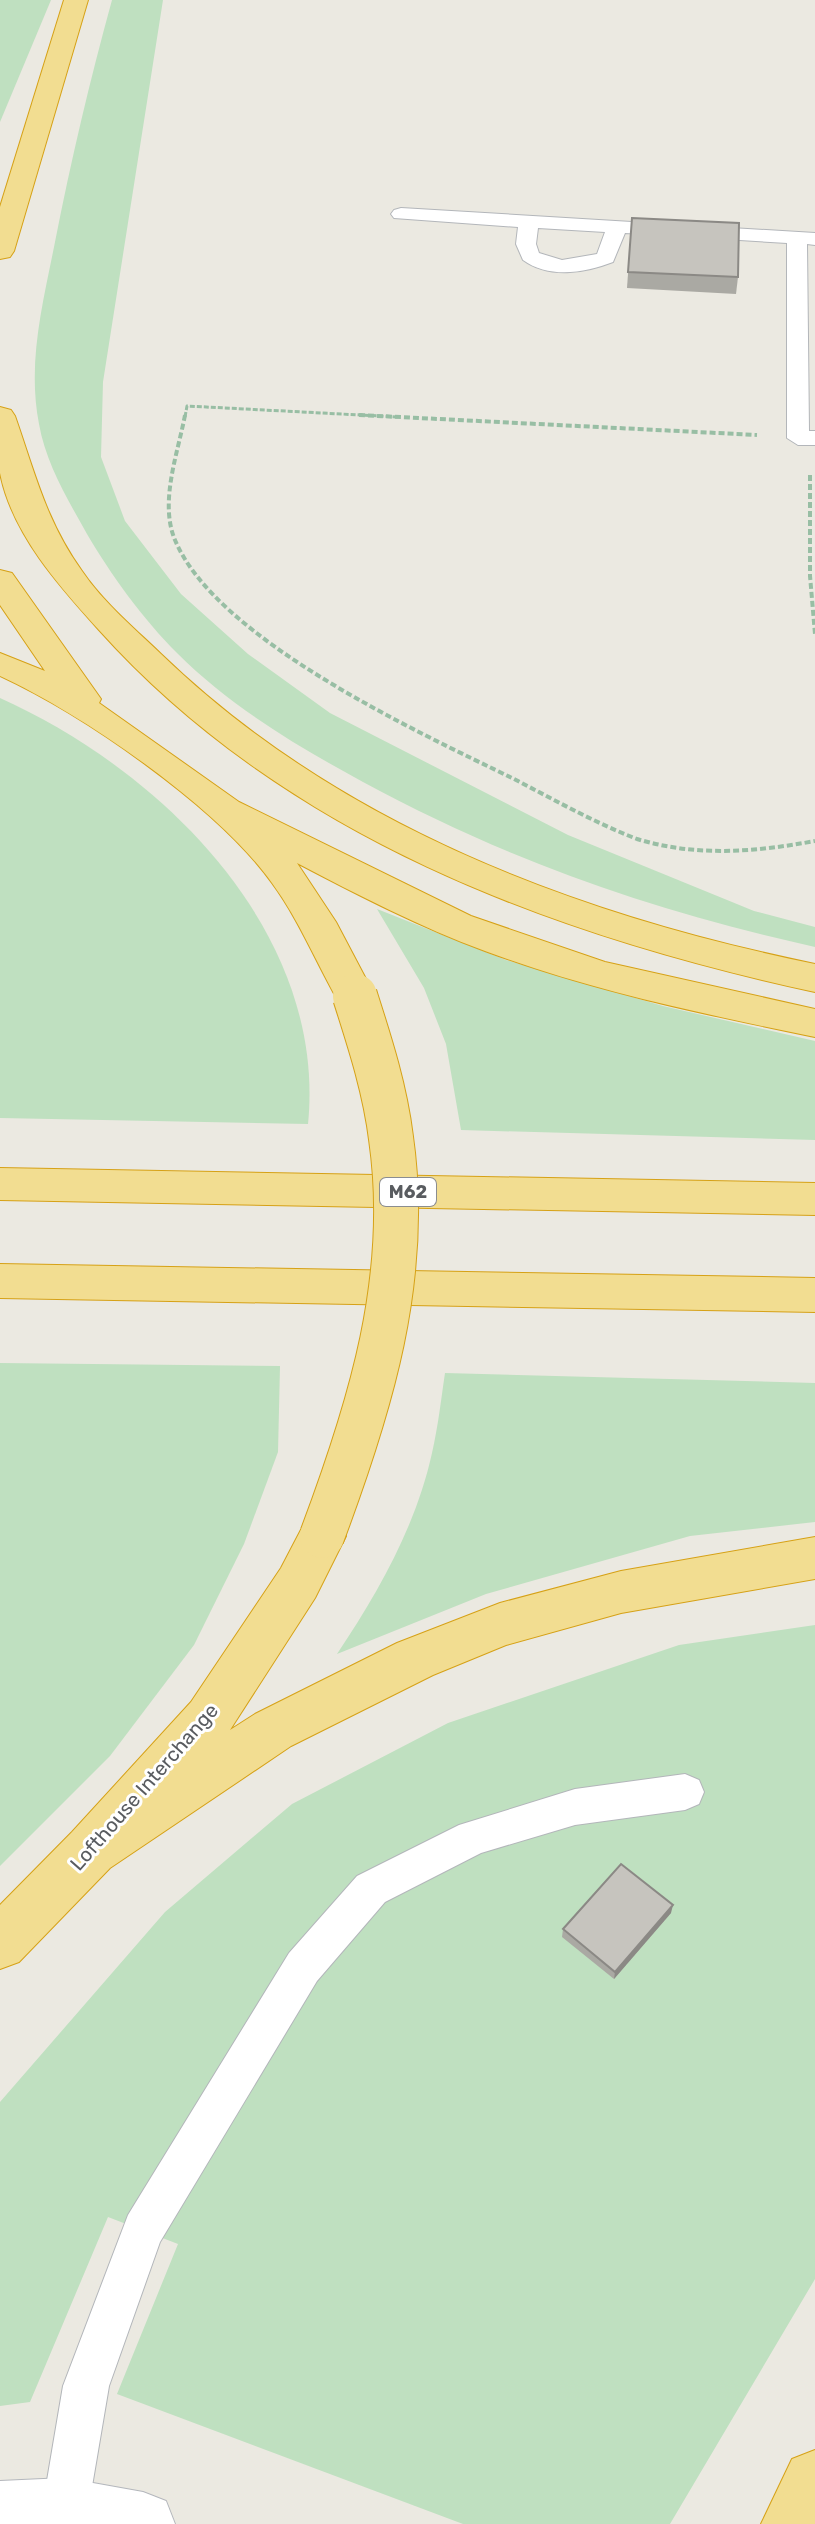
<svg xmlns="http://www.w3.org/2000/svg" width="815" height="2524" font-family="Rubik,sans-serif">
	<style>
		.green { fill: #bfe0c0 }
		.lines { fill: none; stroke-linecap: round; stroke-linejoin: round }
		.service-casing { stroke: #b3b6ba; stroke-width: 2 }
		.secondary-casing { stroke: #b4b7bc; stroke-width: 2 }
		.motorway-casing { stroke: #d6a116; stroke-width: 2 }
		.path-far1 { stroke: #98bea4; stroke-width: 3; stroke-dasharray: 5 2; stroke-linecap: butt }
		.path { stroke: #98bea4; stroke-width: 4; stroke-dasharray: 6 3; stroke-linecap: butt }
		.service { fill: #fff; fill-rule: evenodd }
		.secondary { fill: #fff; fill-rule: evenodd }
		.motorway { fill: #f2dd91; fill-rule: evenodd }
		.motorway-bridge-casing { stroke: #d6a116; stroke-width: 46; stroke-linecap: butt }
		.motorway-bridge { stroke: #f2dd91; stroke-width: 44 }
		.wall { fill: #aaa9a3 }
		.shaded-wall { fill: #8b8985 }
		.building { fill: #c6c4be; stroke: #8b8985; stroke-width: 2 }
		.labels { text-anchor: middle; stroke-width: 6; stroke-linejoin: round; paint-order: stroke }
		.shield { fill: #fff; stroke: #8b8d90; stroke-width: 2 }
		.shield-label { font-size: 18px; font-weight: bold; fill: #595c60 }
		.street-label { font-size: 20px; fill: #595c60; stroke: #fff }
	</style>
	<rect width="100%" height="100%" fill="#ebe9e1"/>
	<g class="green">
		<path d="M 0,0 L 51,0 L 0,122 Z"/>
		<path d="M 112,0 L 163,0 L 103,382 L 101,457 L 125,521 L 181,594 L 248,654 L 330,713 L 568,835 L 754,911 L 815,927 L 815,947 C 653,911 509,861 363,782 C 297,746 231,707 177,653 C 143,619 111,575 87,534 C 68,500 46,464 39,424 C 27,362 43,303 55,242 C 71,160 90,80 112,0 Z"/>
		<path d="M 0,698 C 163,771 327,933 308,1124 L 0,1118 Z"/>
		<path d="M 377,909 L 506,960 L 663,1006 L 815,1041 L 815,1140 L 461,1130 L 446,1044 L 424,988 Z"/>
		<path d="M 0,1363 L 280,1366 L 278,1452 L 244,1544 L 194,1645 L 110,1756 L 0,1866 Z"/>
		<path d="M 445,1373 L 815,1383 L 815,1522 L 690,1536 L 486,1594 L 337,1654 C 378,1593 416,1526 432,1453 C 438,1427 441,1400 445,1373 Z"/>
		<path d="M 815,1625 L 815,2279 L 670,2524 L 463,2524 L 117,2394 L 178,2244 L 108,2217 L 30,2402 L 0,2406 L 0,2102 L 165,1912 L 292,1804 L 448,1723 L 679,1645 Z"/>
	</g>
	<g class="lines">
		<g class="service-casing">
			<g id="service">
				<path d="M 401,208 L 815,233 L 815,245 L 807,244 L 809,431 L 815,431 L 815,445 L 798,445 L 787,438 L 787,243 L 625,233 L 613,262 C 585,273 549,279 523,260 L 516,244 L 518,227 L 394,218 L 391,214 L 394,210 ZM 538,228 L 605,232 L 597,254 L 562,260 L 539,253 L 536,244 Z"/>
				<path d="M 685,1774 L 699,1780 L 704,1792 L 699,1804 L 685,1810 L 575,1825 L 481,1853 L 385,1902 L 317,1981 L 160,2242 L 109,2386 L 88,2510 L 83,2524 L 47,2524 L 42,2510 L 63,2386 L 128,2215 L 289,1953 L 357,1876 L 459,1825 L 575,1789 Z"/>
			</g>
		</g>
		<g class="secondary-casing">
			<path id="secondary" d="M 65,2478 L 143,2492 L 166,2501 L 175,2524 L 0,2524 L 0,2481 Z"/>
		</g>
		<g class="motorway-casing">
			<g id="motorway">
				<path d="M 64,0 L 88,0 L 14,251 L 10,257 L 0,259 L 0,207 Z"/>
				<path d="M 0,407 L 11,410 L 15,416 C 35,473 46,521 82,571 C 103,602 134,628 161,654 C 339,826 577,915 815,964 L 815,992 C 551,935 284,836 99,630 C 60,587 12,534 0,473 C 0,453 0,428 0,407 Z"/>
				<path d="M 0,570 L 12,573 L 101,699 L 99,703 L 239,802 L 471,916 L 605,962 L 815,1009 L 815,1037 C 704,1014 592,991 485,951 C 420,927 358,895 297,863 L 336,922 L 375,996 L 369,1006 L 355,1010 L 341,1006 C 317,965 300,921 272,883 C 218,807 84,715 0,676 L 0,653 L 45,671 L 0,605 Z"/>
				<path d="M 0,1168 L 815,1183 L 815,1215 L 0,1200 Z"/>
				<path d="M 0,1264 L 815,1278 L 815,1312 L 0,1298 Z"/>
				<path d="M 322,1516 L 339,1522 L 346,1536 L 315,1598 L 230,1730 L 255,1714 L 397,1643 L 500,1603 L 621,1571 L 815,1537 L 815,1579 L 621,1613 L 506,1645 L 433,1675 L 291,1746 L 110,1868 L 19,1962 L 0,1969 L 0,1905 L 72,1832 L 191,1702 L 281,1568 L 305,1522 Z"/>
				<path d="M 815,2450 L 815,2524 L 761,2524 L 792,2459 Z"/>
			</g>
		</g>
		<path class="path-far1" d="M 185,417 L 187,406 L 399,417"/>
		<g class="path">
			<path d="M 185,415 C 178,453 159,502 175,540 C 216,639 418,732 512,778 C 553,799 593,822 637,839 C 696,857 755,852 815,841"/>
			<path d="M 359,415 L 757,435"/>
			<path d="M 810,475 L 810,576 L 815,634"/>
		</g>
		<use href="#service" class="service"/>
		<use href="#secondary" class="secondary"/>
		<use href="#motorway" class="motorway"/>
		<g class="motorway-bridge-casing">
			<path id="motorway-bridge" d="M 322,1536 C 370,1408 411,1277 391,1138 C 385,1089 370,1043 355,996"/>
		</g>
		<use href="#motorway-bridge" class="motorway-bridge"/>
	</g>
	<g class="wall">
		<path d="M 632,218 L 738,277 L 736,294 L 627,288 Z"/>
		<path d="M 671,1913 L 614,1979 L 562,1937 L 563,1929 Z"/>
	</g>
	<path class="shaded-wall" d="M 673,1905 L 671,1913 L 614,1979 L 615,1972 Z"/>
	<g class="building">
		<path d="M 632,218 L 739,223 L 738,277 L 628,272 Z"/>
		<path d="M 621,1864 L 673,1905 L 615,1972 L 563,1929 Z"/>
	</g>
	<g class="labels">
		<rect class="shield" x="380" y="1178" width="56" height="28" rx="6"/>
		<g class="shield-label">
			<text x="408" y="1198">M62</text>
		</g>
		<g class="street-label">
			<text transform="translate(144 1787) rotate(-49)" y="7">Lofthouse Interchange</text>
		</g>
	</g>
</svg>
